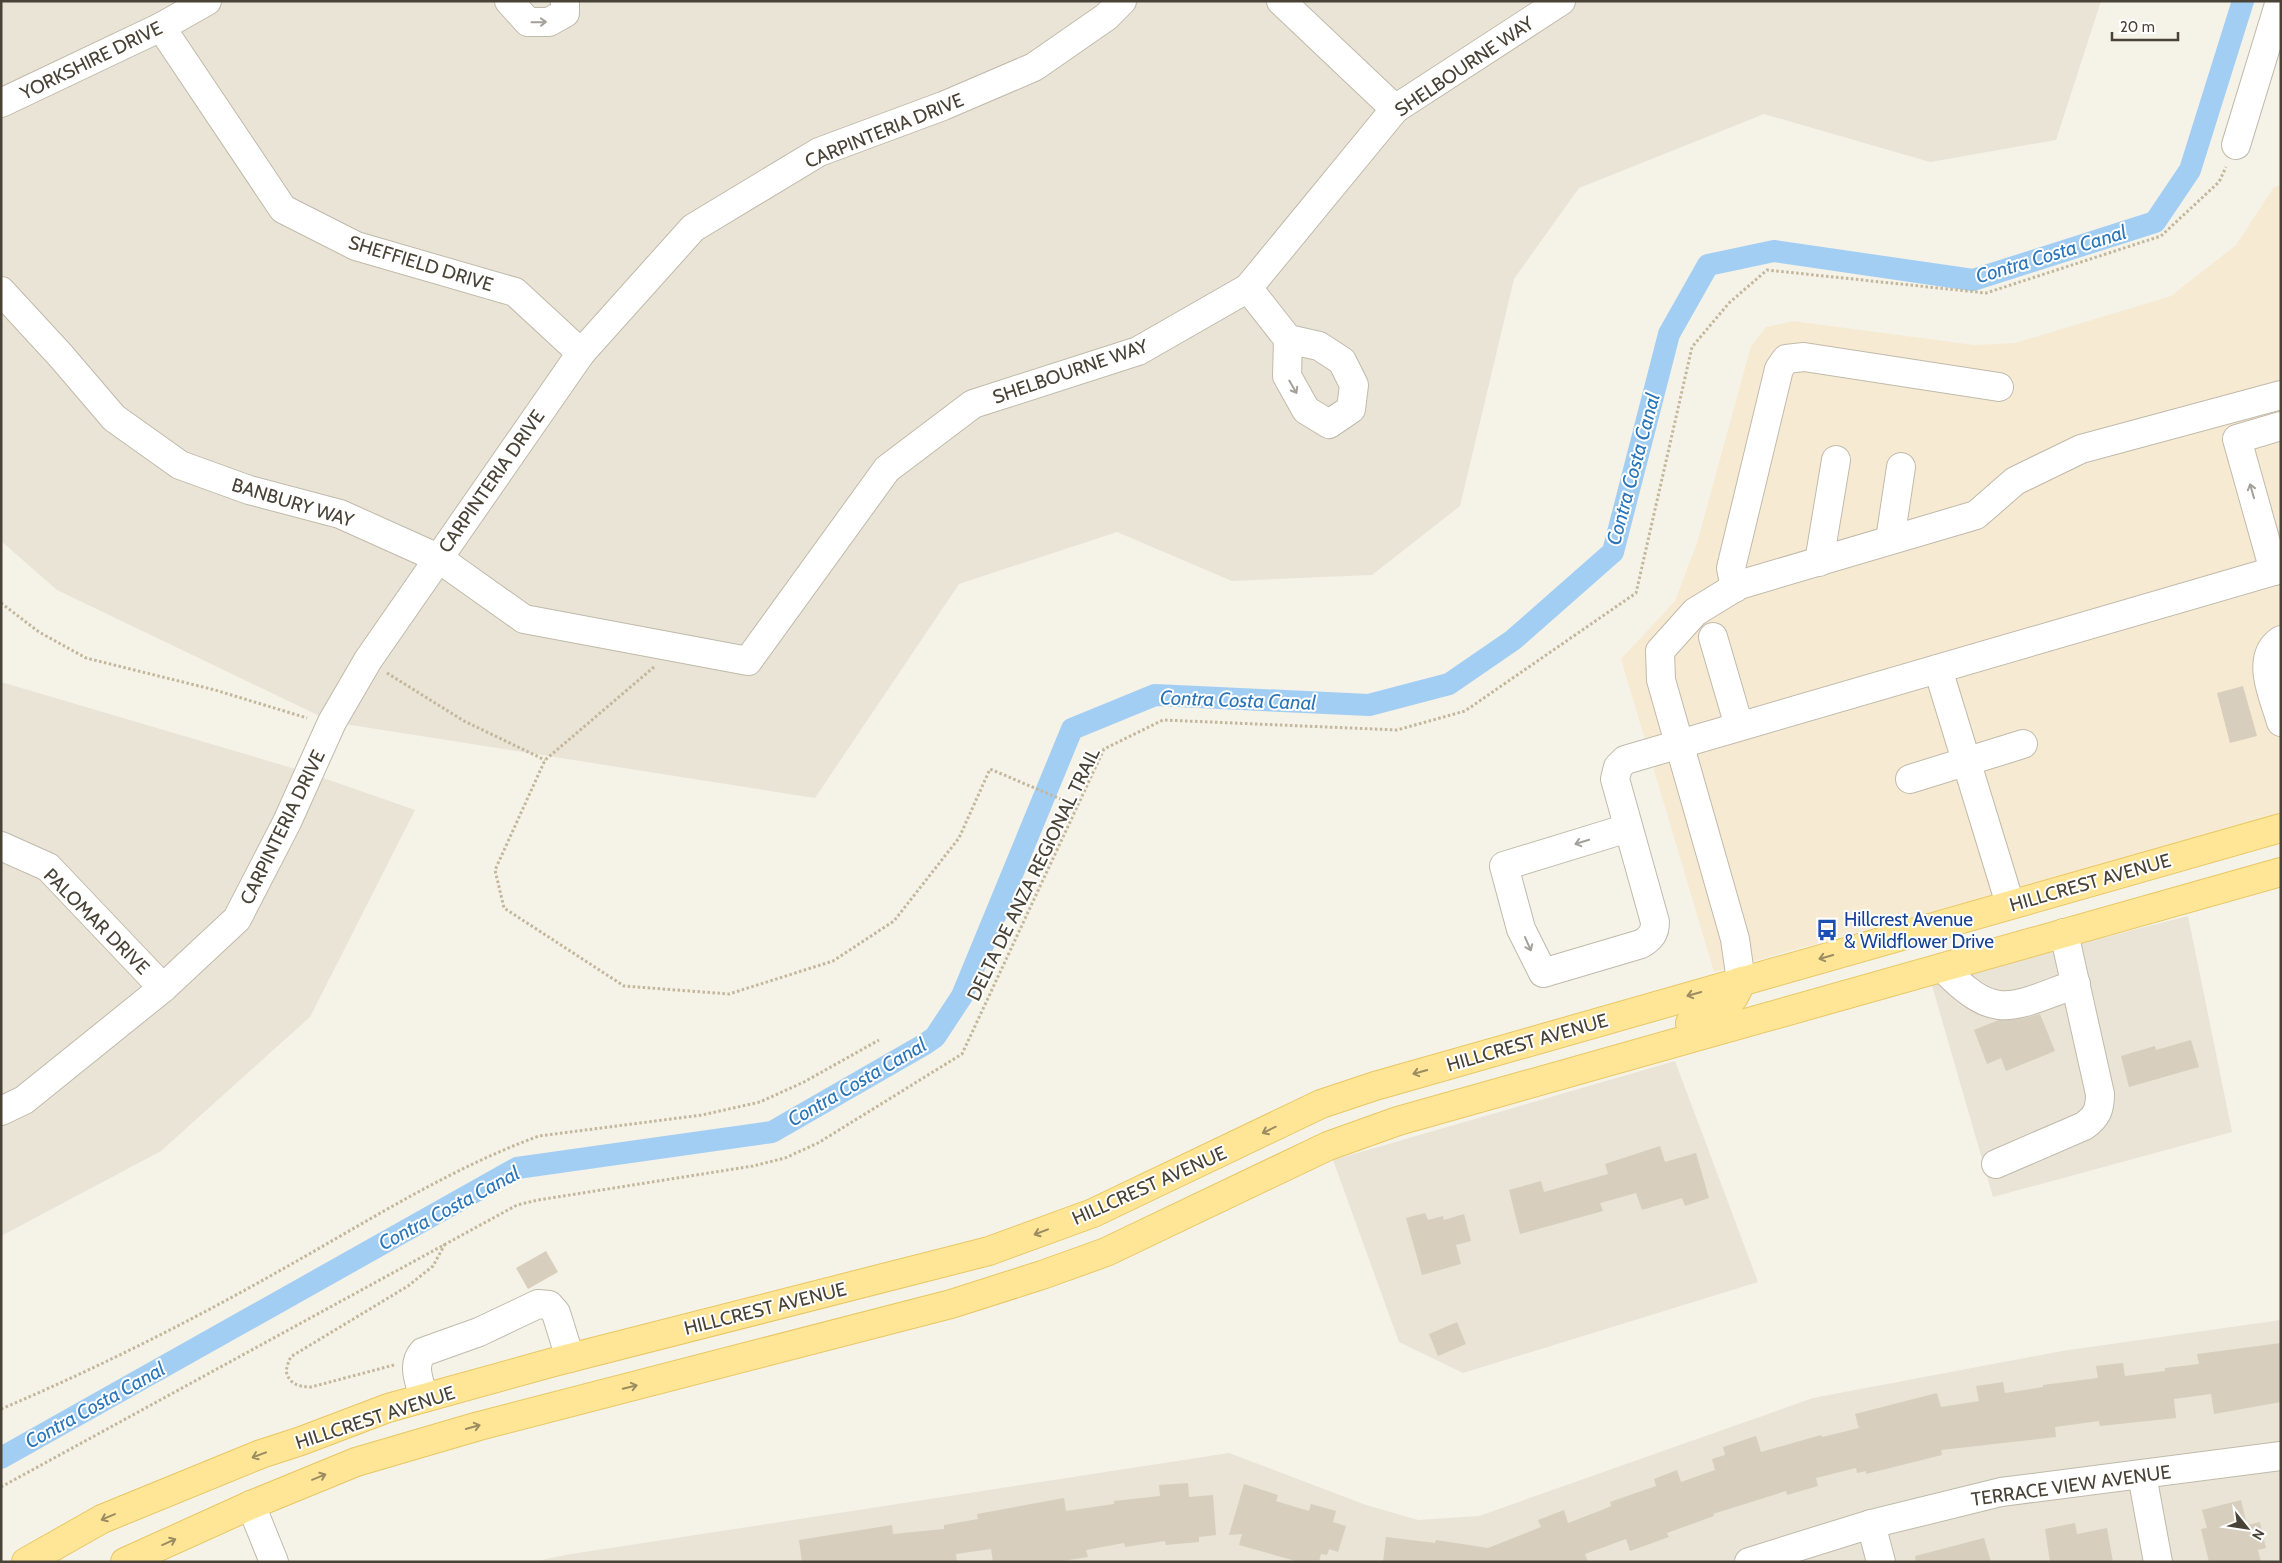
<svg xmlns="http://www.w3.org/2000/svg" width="2282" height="1563" font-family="Cabin,sans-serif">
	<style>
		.residential { fill: #e9e4d6 }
		.commercial { fill: #f7ead3 }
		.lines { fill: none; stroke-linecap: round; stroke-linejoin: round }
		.canal { stroke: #a3cef3; stroke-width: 22 }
		.building { fill: #d7cebd }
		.minor-casing { stroke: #c1baaa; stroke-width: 30 }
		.major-casing { stroke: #e8c763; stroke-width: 30 }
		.path { stroke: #c3b79b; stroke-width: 3; stroke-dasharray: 2.5 2.5; stroke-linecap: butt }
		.minor { stroke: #fff; stroke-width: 28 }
		.major { stroke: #ffe697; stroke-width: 28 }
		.oneway { stroke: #a4a09a }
		.oneway2 { stroke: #9b8c62 }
		.labels { text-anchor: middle; stroke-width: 4; stroke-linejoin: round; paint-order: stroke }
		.street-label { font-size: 19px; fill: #494236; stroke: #fff }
		.transit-label { font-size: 19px; fill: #164399; stroke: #fff; text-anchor: start }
		.water-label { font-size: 20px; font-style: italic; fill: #2b76b9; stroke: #fff }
	</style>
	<rect width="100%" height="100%" fill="#f5f2e8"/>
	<g class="residential">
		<path d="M 1,1 L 2101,1 L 2056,140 L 1930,162 L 1764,114 L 1579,188 L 1514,279 L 1460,506 L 1372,575 L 1232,581 L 1117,532 L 959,584 L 815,798 L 332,722 L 57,590 L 1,541 Z"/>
		<path d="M 1,682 L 309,773 L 415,810 L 310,1017 L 161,1151 L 1,1236 Z"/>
		<path d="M 2188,916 L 2232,1132 L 1993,1197 L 1931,982 Z"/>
		<path d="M 1675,1061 L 1758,1282 L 1463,1373 L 1399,1342 L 1333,1160 Z"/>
		<path d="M 2281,1320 L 2281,1562 L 533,1562 L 565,1555 L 1229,1453 L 1366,1505 L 1418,1520 L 1479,1516 L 1813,1398 L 2062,1351 Z"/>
	</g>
	<path class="commercial" d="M 2281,185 L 2281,815 L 1714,972 L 1621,659 L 1675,601 L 1697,543 L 1751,346 L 1766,327 L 1793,321 L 1974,345 L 2015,343 L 2171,296 L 2236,245 L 2274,187 Z"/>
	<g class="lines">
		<path class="canal" d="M 1,1458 L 517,1168 L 772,1132 L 925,1044 L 935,1037 L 962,996 L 1072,729 L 1155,695 L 1369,705 L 1449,684 L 1513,640 L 1613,552 L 1669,334 L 1708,265 L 1774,251 L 1973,280 L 2155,222 L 2190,170 L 2243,1"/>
	</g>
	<g class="building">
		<path d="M 2243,686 L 2257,736 L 2230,743 L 2217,693 Z"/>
		<path d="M 2040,1014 L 2055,1051 L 2006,1071 L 2001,1058 L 1987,1064 L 1974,1030 L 1999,1020 L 2021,1019 Z"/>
		<path d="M 2191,1040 L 2199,1067 L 2129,1087 L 2121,1056 L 2155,1046 L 2156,1050 Z"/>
		<path d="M 1660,1146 L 1665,1162 L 1696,1153 L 1709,1198 L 1685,1206 L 1682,1198 L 1642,1210 L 1636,1193 L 1600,1203 L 1603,1211 L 1520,1234 L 1509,1190 L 1541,1181 L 1544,1192 L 1608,1174 L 1605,1164 Z"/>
		<path d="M 1425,1213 L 1428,1220 L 1443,1216 L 1444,1220 L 1464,1214 L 1471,1241 L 1456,1245 L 1461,1264 L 1422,1275 L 1406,1218 Z"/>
		<path d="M 546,1251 L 558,1272 L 528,1289 L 516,1268 Z"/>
		<path d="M 1457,1322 L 1466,1344 L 1438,1356 L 1429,1334 Z"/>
		<path d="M 2281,1343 L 2281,1402 L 2214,1414 L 2211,1394 L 2174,1399 L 2176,1418 L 2100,1426 L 2099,1421 L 2055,1427 L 2056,1437 L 1941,1450 L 1942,1455 L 1866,1474 L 1866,1471 L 1857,1473 L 1856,1468 L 1816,1478 L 1818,1486 L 1787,1495 L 1786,1491 L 1713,1514 L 1714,1516 L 1667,1533 L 1669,1537 L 1630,1551 L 1626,1539 L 1585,1554 L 1588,1562 L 1383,1562 L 1386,1537 L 1435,1543 L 1436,1540 L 1488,1548 L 1541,1527 L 1538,1520 L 1564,1510 L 1568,1523 L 1602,1510 L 1611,1506 L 1610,1502 L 1656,1486 L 1654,1479 L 1677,1470 L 1681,1482 L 1715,1470 L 1712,1459 L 1725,1455 L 1723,1447 L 1756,1436 L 1761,1452 L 1821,1435 L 1822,1437 L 1859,1428 L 1855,1414 L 1937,1393 L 1941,1407 L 1979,1401 L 1976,1386 L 2003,1382 L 2005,1393 L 2043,1387 L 2043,1385 L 2098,1378 L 2096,1366 L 2123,1363 L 2125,1376 L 2165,1371 L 2165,1368 L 2199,1364 L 2197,1354 Z"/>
		<path d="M 1188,1483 L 1189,1497 L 1213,1495 L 1216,1535 L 1199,1537 L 1199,1542 L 1166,1545 L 1165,1541 L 1125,1547 L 1124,1543 L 1086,1550 L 1088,1557 L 1055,1562 L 993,1562 L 991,1549 L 956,1554 L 957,1562 L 802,1562 L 799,1540 L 892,1525 L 893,1534 L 944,1529 L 944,1525 L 978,1519 L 977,1514 L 1064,1498 L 1066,1511 L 1114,1504 L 1114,1501 L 1160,1496 L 1159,1485 Z"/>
		<path d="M 1244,1484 L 1278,1495 L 1276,1501 L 1309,1511 L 1311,1504 L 1336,1511 L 1333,1522 L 1346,1526 L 1338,1552 L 1329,1549 L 1327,1555 L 1321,1554 L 1319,1562 L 1299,1562 L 1239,1545 L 1242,1534 L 1229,1535 Z"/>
		<path d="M 2241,1500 L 2247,1525 L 2260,1522 L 2266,1548 L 2258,1550 L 2261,1562 L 2209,1562 L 2201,1529 L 2207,1528 L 2202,1510 Z"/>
		<path d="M 2075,1523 L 2077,1534 L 2107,1528 L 2113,1562 L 2050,1562 L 2045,1529 Z"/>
		<path d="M 1984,1538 L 1991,1562 L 1916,1562 L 1915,1556 Z"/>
	</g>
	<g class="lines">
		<g class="minor-casing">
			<g id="minor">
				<path d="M 509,1 L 528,22 L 549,22 L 565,13 L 565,1"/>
				<path d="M 1281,1 L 1395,109"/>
				<path d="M 161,27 L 283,209 L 356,246 L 515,292 L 581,353"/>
				<path d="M 1,103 L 161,27 L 207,1"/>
				<path d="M 2236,145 L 2280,1"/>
				<path d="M 1248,288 L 1288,339 L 1287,376 L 1306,410 L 1329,424 L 1351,409 L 1354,385 L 1342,361 L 1319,346 L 1288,339"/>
				<path d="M 1,291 L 61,356 L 114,418 L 180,465 L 249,490 L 340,514 L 438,558 L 524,619 L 748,661 L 887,469 L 973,404 L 1138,351 L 1248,288 L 1395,109 L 1561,1"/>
				<path d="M 1890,540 L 1901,467"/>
				<path d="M 1819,562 L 1836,460"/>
				<path d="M 2274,571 L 2237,439 L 2281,426"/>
				<path d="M 1735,588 L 1731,568 L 1779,369 L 1786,359 L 1804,357 L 1999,387"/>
				<path d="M 1713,637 L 1739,726"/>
				<path d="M 2281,640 C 2254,658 2274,697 2281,722"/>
				<path d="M 1938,669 L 2010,904"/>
				<path d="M 1910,779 L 2023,744"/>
				<path d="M 1628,828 L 1504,866 L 1521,929 L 1543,973 L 1641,944 C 1651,938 1655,933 1655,922 L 1615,779 L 1618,767 L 1625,760 L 2281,569"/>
				<path d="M 1,846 L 48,867 L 163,988"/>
				<path d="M 1943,968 C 1996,1023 2011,1007 2076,984"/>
				<path d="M 1741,981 L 1735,939 L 1661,680 L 1660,651 L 1695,612 L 1739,585 L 1976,515 L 2015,481 L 2081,449 L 2281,395"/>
				<path d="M 1,1111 L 24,1100 L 163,988 L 237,919 L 287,822 L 332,722 L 368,660 L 581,353 L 693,228 L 819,152 L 943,106 L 1034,67 L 1106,17 L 1122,1"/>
				<path d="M 1996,1164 L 2084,1126 C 2097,1117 2100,1109 2100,1094 L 2064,933"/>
				<path d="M 424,1398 C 420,1383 411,1365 423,1352 L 479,1332 L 538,1304 L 549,1305 L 556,1313 L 570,1358"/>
				<path d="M 2142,1475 L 2158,1562"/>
				<path d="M 251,1505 L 274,1562"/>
				<path d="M 1871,1524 L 1881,1562"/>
				<path d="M 1749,1562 L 1871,1524 L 2001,1492 L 2281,1456"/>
			</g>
		</g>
		<g class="major-casing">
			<g id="major">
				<path d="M 1690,1023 C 1717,1013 1731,1012 1741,981"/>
				<path d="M 26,1562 L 102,1519 L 261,1454 L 301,1441 L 388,1408 L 554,1362 L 989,1251 L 1093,1213 L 1321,1104 L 1375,1086 L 2281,828"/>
				<path d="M 125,1562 L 251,1505 L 356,1462 L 479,1426 L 951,1304 L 1042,1275 L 1106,1252 L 1328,1146 L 1398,1121 L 2281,872"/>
			</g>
		</g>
		<g class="path">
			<path d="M 1,603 L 39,632 L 86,658 L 215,690 L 307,718"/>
			<path d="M 654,667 L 545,760 L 495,870 L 504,908 L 624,986 L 729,994 L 833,961 L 894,921 L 959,838 L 990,769 L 1077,806"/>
			<path d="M 387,673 L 464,721 L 545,760"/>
			<path d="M 394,1365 L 311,1387 C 299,1387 289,1384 286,1371 L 289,1360 L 292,1356 L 408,1286 L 433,1266 L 445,1244"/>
			<path d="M 1,1409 C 100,1367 195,1319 288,1266 C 370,1220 451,1168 539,1136 L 702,1115 L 760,1102 L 804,1082 L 879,1040"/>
			<path d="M 1,1487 L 517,1205 L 538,1200 L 753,1166 L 785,1158 L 818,1143 L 962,1054 L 1104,749 L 1163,720 L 1397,730 L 1465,711 L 1636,593 L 1692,347 L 1729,303 L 1767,270 L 1986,293 L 2161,236 L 2219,182 L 2226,167"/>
		</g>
		<use href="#minor" class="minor"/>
		<use href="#major" class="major"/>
	</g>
	<defs><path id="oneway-shaft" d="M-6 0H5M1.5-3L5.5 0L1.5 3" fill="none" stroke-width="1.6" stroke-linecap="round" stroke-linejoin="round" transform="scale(1.25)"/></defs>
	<g class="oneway">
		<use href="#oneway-shaft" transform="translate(539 22) rotate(-1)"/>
		<use href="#oneway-shaft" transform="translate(1293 387) rotate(60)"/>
		<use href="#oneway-shaft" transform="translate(2252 491) rotate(-106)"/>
		<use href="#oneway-shaft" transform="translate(1582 842) rotate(163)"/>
		<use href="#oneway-shaft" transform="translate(1528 944) rotate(66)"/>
	</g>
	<g class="oneway2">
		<use href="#oneway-shaft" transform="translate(1826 957) rotate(164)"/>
		<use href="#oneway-shaft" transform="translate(1694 994) rotate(164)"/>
		<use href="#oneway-shaft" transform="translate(1420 1072) rotate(164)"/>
		<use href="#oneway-shaft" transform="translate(1269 1130) rotate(154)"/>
		<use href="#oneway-shaft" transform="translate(1041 1232) rotate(159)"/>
		<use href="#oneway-shaft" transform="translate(630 1387) rotate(-14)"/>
		<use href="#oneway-shaft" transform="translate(473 1427) rotate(-16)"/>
		<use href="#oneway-shaft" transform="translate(259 1455) rotate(159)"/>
		<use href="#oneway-shaft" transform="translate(319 1477) rotate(-22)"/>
		<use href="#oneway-shaft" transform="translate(108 1517) rotate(157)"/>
		<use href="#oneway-shaft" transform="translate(169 1542) rotate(-24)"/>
	</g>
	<defs>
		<g id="bus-bare" transform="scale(1.725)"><path d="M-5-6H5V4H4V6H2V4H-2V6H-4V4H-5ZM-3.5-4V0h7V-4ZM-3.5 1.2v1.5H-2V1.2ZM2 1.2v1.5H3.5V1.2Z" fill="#1a4fb4" stroke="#fff" stroke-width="2.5" paint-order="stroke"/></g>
	</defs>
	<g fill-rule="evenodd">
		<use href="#bus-bare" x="1827" y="930"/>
	</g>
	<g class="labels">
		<g class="street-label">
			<text transform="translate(91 60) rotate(-26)" y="7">YORKSHIRE DRIVE</text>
			<text transform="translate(1464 66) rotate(-34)" y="7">SHELBOURNE WAY</text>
			<text transform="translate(884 130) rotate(-22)" y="7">CARPINTERIA DRIVE</text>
			<text transform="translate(421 263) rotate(17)" y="7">SHEFFIELD DRIVE</text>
			<text transform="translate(1070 371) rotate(-19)" y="7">SHELBOURNE WAY</text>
			<text transform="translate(491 481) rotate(-55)" y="7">CARPINTERIA DRIVE</text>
			<text transform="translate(293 502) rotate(17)" y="7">BANBURY WAY</text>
			<text transform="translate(282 827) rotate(-64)" y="7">CARPINTERIA DRIVE</text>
			<text transform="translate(1033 874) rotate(-64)" y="7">DELTA DE ANZA REGIONAL TRAIL</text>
			<text transform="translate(2090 882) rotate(-16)" y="7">HILLCREST AVENUE</text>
			<text transform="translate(97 921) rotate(45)" y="7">PALOMAR DRIVE</text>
			<text transform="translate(1527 1042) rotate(-16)" y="7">HILLCREST AVENUE</text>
			<text transform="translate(1149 1185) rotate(-24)" y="7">HILLCREST AVENUE</text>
			<text transform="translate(765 1308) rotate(-14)" y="7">HILLCREST AVENUE</text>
			<text transform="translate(375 1417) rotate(-18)" y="7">HILLCREST AVENUE</text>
			<text transform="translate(2071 1485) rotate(-8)" y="7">TERRACE VIEW AVENUE</text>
		</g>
		<g class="transit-label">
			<text x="1844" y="926">Hillcrest Avenue<tspan x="1844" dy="22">&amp; Wildflower Drive</tspan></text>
		</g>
		<g class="water-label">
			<text transform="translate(2051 254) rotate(-17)" y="7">Contra Costa Canal</text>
			<text transform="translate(1633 469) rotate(-75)" y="7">Contra Costa Canal</text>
			<text transform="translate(1238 700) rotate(2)" y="7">Contra Costa Canal</text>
			<text transform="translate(857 1082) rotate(-30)" y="7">Contra Costa Canal</text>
			<text transform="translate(449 1208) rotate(-28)" y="7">Contra Costa Canal</text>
			<text transform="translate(95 1405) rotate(-29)" y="7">Contra Costa Canal</text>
		</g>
	</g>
	<rect width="2282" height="1563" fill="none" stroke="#494236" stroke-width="5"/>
	<g transform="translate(2247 1528) rotate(120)" stroke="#ffffff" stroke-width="4" paint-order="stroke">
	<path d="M0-4L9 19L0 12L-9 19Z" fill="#494236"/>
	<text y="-8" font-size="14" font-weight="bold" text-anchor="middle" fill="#494236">N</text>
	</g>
	<path d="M2112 32v8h66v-8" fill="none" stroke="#494236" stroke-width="2.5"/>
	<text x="2120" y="32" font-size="15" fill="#494236" stroke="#ffffff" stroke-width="4" paint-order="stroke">20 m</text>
</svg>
